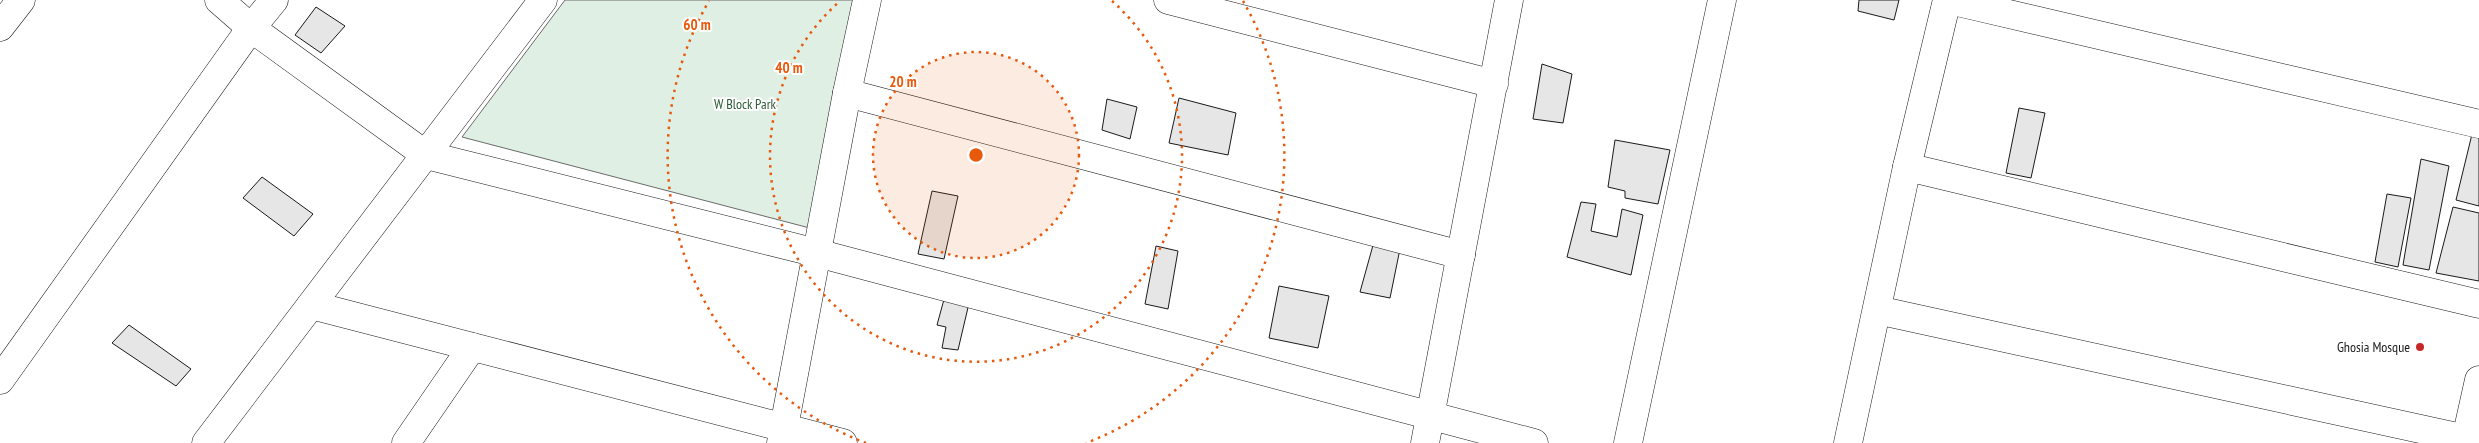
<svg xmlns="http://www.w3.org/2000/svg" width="2479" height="443" font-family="'PT Sans Narrow',sans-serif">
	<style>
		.green { fill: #e0efe3; stroke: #6a6a6a }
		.building { fill: #e6e6e6; stroke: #1a1a1a }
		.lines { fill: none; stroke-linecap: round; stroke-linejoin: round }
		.minor-casing { stroke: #1a1a1a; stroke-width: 29 }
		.secondary-casing { stroke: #1a1a1a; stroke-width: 29 }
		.minor { stroke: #fff; stroke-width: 28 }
		.secondary { stroke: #fff; stroke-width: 28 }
		.ring { fill: none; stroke: #e8590c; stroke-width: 2.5; stroke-dasharray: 2.5 5 }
		.poi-dot { fill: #c62828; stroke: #fff; stroke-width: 2 }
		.labels { text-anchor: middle; stroke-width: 4; stroke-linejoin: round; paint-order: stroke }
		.park-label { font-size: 14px; fill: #2b5a34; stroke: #fff }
		.poi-label { font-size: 14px; fill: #1a1a1a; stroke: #fff; text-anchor: end }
		.centre { fill: #e8590c; stroke: #fff; stroke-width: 2.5 }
		.ring-label { font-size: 15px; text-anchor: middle; font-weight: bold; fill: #e8590c; stroke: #fff; stroke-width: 4; stroke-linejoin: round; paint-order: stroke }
	</style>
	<rect width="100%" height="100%" fill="#fff"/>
	<path class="green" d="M 565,0 L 875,0 L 825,232 L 462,137 Z"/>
	<g class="building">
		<path d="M 1859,0 L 1899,0 L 1894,20 L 1858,11 Z"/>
		<path d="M 316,7 L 345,26 L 321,53 L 295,35 Z"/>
		<path d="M 1542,64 L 1572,74 L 1563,123 L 1533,119 Z"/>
		<path d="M 1179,98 L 1236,113 L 1228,155 L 1169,143 Z"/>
		<path d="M 1107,99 L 1137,107 L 1130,139 L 1102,130 Z"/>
		<path d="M 2019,108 L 2045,113 L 2031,178 L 2006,173 Z"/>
		<path d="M 2473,130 L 2479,132 L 2479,206 L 2456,200 Z"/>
		<path d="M 1615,140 L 1670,150 L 1658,204 L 1625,198 L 1625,191 L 1608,187 Z"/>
		<path d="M 2421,159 L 2449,166 L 2429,270 L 2403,265 Z"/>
		<path d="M 262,177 L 313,214 L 294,236 L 243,198 Z"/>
		<path d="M 932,191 L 958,196 L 944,259 L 918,254 Z"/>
		<path d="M 2387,194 L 2411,198 L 2398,267 L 2375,262 Z"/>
		<path d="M 1581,202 L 1596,204 L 1591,231 L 1617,237 L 1622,209 L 1643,215 L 1631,275 L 1567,257 Z"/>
		<path d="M 2453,207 L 2479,213 L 2479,281 L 2436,273 Z"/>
		<path d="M 1375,238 L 1401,244 L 1390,298 L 1360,292 Z"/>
		<path d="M 1156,246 L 1178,251 L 1168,309 L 1145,304 Z"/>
		<path d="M 1279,286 L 1329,296 L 1318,348 L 1269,338 Z"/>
		<path d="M 946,292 L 970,299 L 958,350 L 942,348 L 946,327 L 937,325 Z"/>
		<path d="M 129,325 L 191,369 L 176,386 L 112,343 Z"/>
	</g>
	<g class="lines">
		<g class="minor-casing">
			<g id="minor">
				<path d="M 219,0 L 251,28 L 426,155 L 817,253 L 1534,443"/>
				<path d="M 1168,0 L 1494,84"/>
				<path d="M 1949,0 L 2479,124"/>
				<path d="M 847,93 L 1461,255"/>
				<path d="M 1907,167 L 2479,304"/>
				<path d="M 311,305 L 843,443"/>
				<path d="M 1877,310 L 2466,439"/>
				<path d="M 0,380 L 251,28 L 274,0"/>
				<path d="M 206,443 L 543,0"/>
				<path d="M 406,443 L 472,347"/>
				<path d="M 781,443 L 847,93 L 867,0"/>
				<path d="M 1425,443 L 1509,0"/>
				<path d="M 1628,443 L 1722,0"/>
				<path d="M 1848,443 L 1907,167 L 1947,0"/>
				<path d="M 2465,443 L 2479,380"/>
			</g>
		</g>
		<g class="secondary-casing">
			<path id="secondary" d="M 0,27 L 21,0"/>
		</g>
		<use href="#minor" class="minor"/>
		<use href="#secondary" class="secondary"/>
	</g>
	<circle cx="976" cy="155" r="103" fill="#e8590c" fill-opacity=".12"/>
	<g class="ring">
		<circle cx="976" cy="155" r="103"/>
		<path d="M1112 1A206 206 0 1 1 840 1"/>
		<path d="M866 443A308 308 0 0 1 709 1M1243 1A308 308 0 0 1 1086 443"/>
	</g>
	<circle class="poi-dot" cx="2420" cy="347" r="5"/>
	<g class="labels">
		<g class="park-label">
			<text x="745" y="109">W Block Park</text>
		</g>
		<g class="poi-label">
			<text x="2410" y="352">Ghosia Mosque</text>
		</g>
	</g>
	<circle cx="976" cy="155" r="8" class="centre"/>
	<g class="ring-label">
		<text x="697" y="30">60 m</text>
		<text x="789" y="73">40 m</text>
		<text x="903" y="87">20 m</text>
	</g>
</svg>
